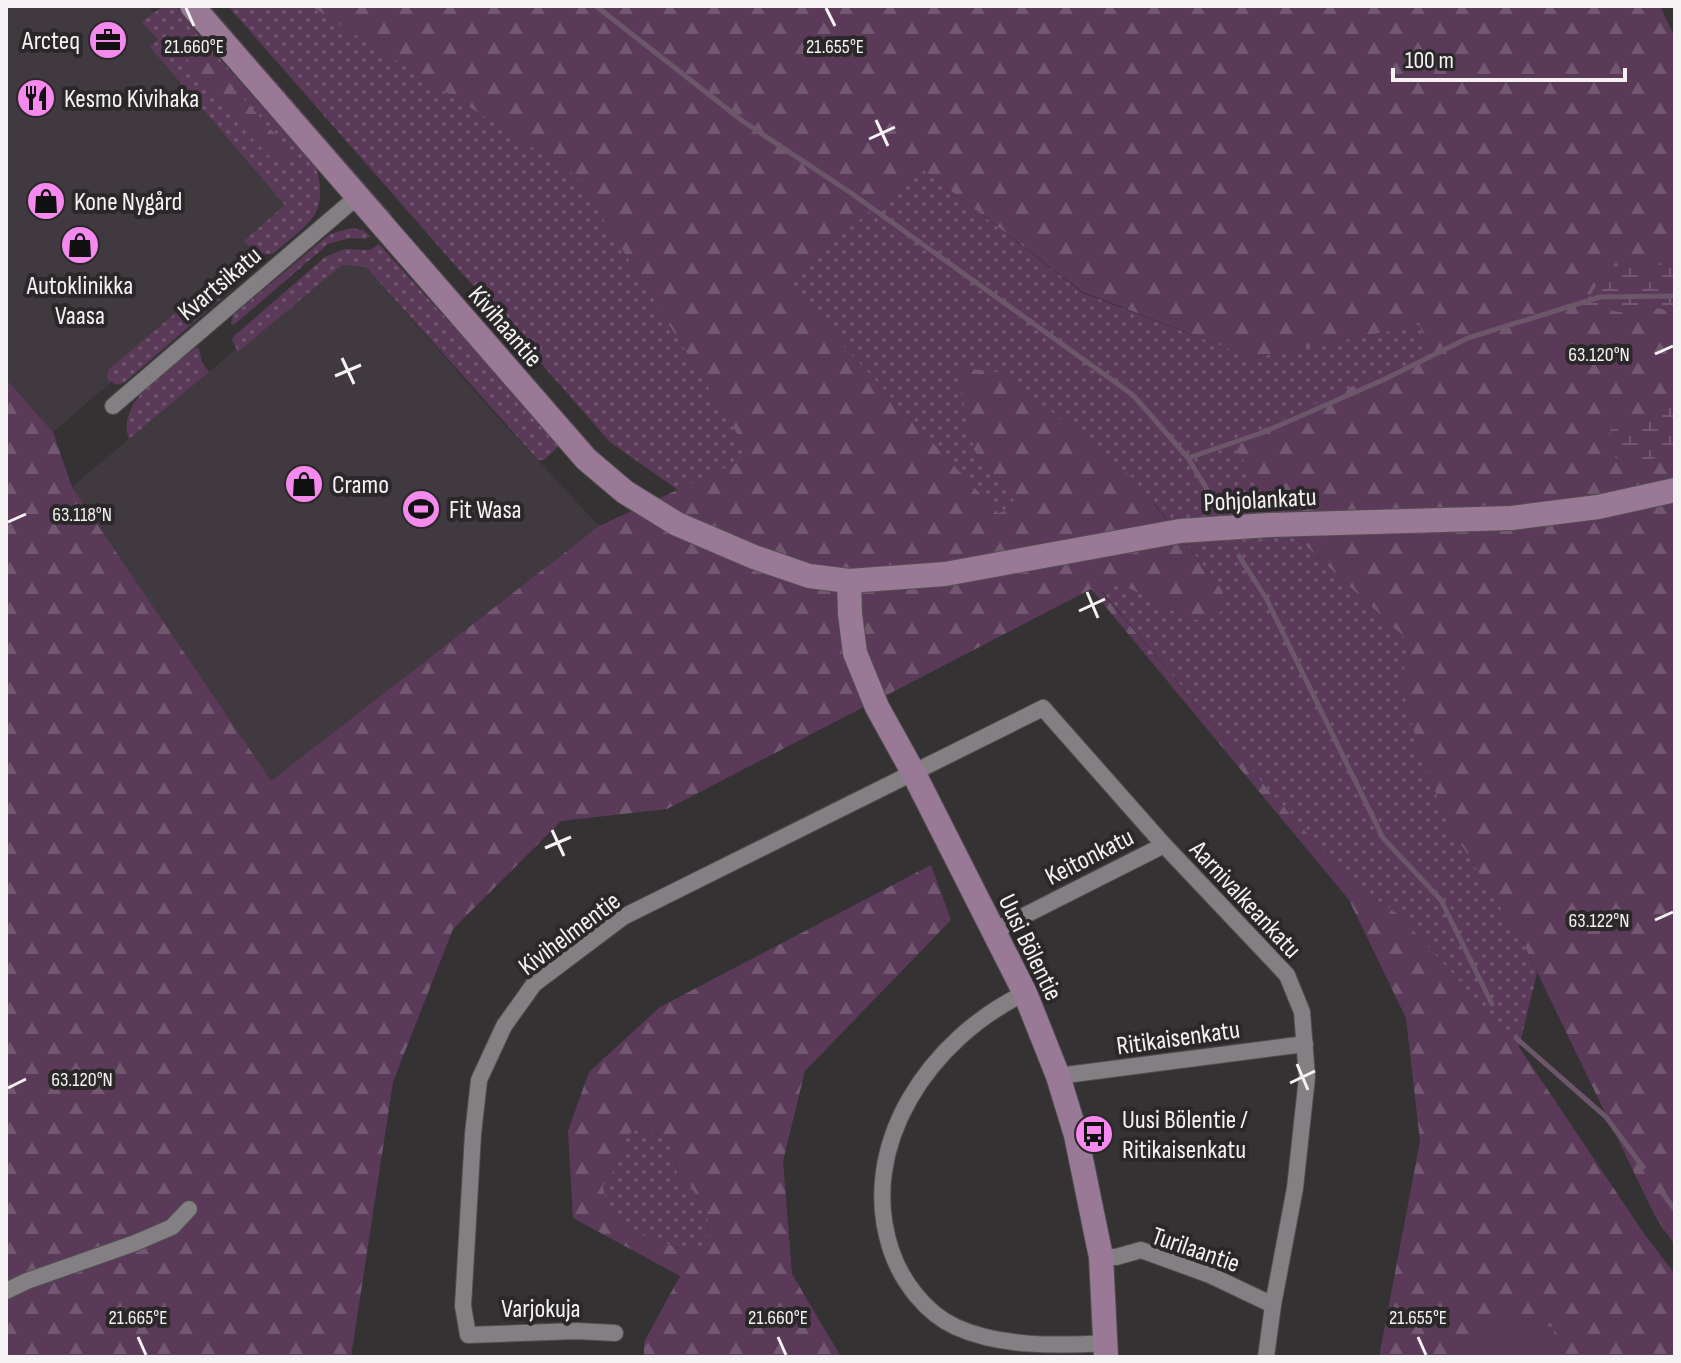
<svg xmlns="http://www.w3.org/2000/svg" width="1681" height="1363" font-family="'Sofia Sans Condensed',sans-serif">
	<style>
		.built { fill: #413940 }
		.grass { fill: url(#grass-dots) }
		.forest { fill: url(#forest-firs); fill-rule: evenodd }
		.wetland { fill: url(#wetland-marsh) }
		.park { fill: #5a3a58 }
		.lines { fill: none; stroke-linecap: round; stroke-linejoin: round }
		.stream { stroke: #6c566a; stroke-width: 5 }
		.street-casing { stroke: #504e50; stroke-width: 18 }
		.secondary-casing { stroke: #504e50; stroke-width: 26 }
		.street { stroke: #837f82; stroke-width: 16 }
		.secondary { stroke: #9a7997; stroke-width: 24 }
		.ticks { fill: none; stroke: #f4f2f3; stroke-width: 3 }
		.labels { text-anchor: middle; stroke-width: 8; stroke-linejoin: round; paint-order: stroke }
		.poi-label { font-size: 26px; fill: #f4f2f3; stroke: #2b282a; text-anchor: start }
		.street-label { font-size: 26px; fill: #f4f2f3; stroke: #2b282a }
		.ticks-label { font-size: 20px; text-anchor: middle; fill: #f4f2f3; stroke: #2b282a; stroke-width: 8; stroke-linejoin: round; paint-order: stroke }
	</style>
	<defs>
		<pattern id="grass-dots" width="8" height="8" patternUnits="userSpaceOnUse" patternTransform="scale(2)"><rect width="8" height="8" fill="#5a3a58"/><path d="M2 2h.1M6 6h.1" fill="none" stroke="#725770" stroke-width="1.8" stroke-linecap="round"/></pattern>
		<pattern id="forest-firs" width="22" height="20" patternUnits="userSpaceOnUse" patternTransform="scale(2)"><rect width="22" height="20" fill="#5a3a58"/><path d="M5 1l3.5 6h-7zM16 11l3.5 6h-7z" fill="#725770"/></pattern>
		<pattern id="wetland-marsh" width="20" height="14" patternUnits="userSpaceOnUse" patternTransform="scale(2)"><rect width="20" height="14" fill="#5a3a58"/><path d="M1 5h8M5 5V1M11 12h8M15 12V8" fill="none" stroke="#725770"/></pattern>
	</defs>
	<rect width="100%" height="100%" fill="#353234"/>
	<g class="built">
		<path d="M 6,6 L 149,6 L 308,214 L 53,432 L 6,379 Z"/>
		<path d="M 336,265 L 366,267 L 490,409 L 599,526 L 270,782 L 72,487 Z"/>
	</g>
	<g class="grass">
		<path d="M 163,6 L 176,6 L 202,39 L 316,167 C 330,217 307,223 274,253 C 262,258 252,249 244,241 L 285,205 L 150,47 L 158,40 L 142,22 Z"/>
		<path d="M 203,6 L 210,6 L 385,207 L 392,215 L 392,220 Z"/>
		<path d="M 228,6 L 311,6 L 576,175 L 752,456 L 678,490 L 610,442 Z"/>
		<path d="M 633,6 L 921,168 L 1083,293 L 1253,358 L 1419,325 L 1434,356 L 1355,385 L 1303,543 L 1411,643 L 1401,682 L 1420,755 L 1449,825 L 1524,945 L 1537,973 L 1519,1047 L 1400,916 L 1346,878 L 1246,764 L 1101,590 L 1119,583 L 1191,620 L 1222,590 L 1154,503 L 974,450 L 1020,507 L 998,513 L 785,283 Z"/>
		<path d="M 351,228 L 363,230 L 370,236 L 366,239 L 350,238 L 328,244 L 234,325 L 231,324 L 233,315 L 330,234 Z"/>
		<path d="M 410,237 L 596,450 L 627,481 L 646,494 L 754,549 L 622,483 L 408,239 Z"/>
		<path d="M 379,244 L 560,445 L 544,460 L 538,460 L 366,267 L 343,265 L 337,269 L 238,352 L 232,340 L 234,336 L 325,257 L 345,249 L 370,250 Z"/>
		<path d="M 223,273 L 232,282 L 231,290 L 125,382 C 116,386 113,385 107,377 L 108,370 Z"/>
		<path d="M 195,348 L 199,348 L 202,363 L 209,372 L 129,439 C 116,400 168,371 195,348 Z"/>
		<path d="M 634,1130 C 674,1134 674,1146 679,1182 L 690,1183 L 708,1219 L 707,1246 L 687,1251 L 620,1227 L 608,1213 L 603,1186 L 616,1167 L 624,1138 Z"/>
	</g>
	<g class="forest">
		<path d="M 311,6 L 1660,6 L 1675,38 L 1675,265 L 1608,267 L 1618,312 L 1660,308 L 1675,314 L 1675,1245 L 1656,1218 L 1524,945 L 1449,825 L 1420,755 L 1401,682 L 1411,643 L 1303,543 L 1232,444 L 1355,385 L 1434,356 L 1419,325 L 1253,358 L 1083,292 L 921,168 L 785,283 L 998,513 L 1019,507 L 974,450 L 956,367 L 1004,373 L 1134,479 L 1222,590 L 1226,608 L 1209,619 L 1191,620 L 1119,583 L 1101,591 L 1246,764 L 1346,878 L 1400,916 L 1519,1047 L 1645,1235 L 1675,1274 L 1675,1357 L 1379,1357 L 1420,1141 L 1406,1018 L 1349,900 L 1091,589 L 667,809 L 561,821 L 453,929 L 393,1082 L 351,1357 L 6,1357 L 6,379 L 53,432 L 72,487 L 271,781 L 599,526 L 751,456 L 576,175 Z"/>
		<path d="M 175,30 L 190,38 L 287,148 L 287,157 L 281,164 L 272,159 L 219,104 L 185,56 Z"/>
		<path d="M 931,865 L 951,920 L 805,1071 L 783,1161 L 792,1274 L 841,1357 L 644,1357 L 644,1342 L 680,1276 L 573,1218 L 568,1131 L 589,1072 L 660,1007 ZM 634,1130 C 674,1134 674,1146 679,1182 L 690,1183 L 708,1219 L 707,1246 L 687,1251 L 620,1227 L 608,1213 L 603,1186 L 616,1167 L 624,1138 Z"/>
	</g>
	<g class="wetland">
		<path d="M 1675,265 L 1675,314 L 1660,308 L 1618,312 L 1584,305 L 1608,267 Z"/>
		<path d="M 1675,392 L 1675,447 C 1654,460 1637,469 1614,457 L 1610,439 L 1611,421 L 1650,417 Z"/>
	</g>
	<path class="park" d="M 1479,1320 L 1555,1327 L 1552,1357 L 1477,1357 Z"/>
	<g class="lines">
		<g class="stream">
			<path d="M 596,6 L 744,122 L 851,193 L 1133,395 L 1188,458 L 1208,491"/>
			<path d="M 1188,458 L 1264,432 L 1383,380 L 1468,338 L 1600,297 L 1675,296"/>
			<path d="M 1239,556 L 1266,598 L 1383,838 L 1441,900 L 1492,1004"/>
			<path d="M 1516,1038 L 1606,1117 L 1643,1167"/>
			<path d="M 1661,1191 L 1675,1210"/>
		</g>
		<g class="street-casing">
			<g id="street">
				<path d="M 113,406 L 357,197"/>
				<path d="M 994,931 L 1164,845"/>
				<path d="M 1025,993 C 931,1038 856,1145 891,1250 C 901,1280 925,1313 956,1327 C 1000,1347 1057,1346 1105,1343"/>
				<path d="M 1058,1076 L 1305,1044"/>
				<path d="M 1101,1257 L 1116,1257 L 1141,1250 L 1210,1275 L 1273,1305"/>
				<path d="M 6,1291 L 27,1281 L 135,1243 L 172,1227 L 189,1209"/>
				<path d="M 615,1333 L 577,1331 L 468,1335 L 463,1306 L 473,1134 L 479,1080 L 504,1026 L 534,984 L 623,917 L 1043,708 L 1164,845 L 1287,975 L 1302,1012 L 1307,1077 L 1295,1188 L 1273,1305 L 1266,1357"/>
			</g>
		</g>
		<g class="secondary-casing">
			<g id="secondary">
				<path d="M 192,6 L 586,459 L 625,492 L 677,524 L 754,557 L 809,576 L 849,581 L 945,574 L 1180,531 L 1269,525 L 1512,518 L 1598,507 L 1675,490"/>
				<path d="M 849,581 L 850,614 L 855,653 L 877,707 L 913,772 L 1025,993 L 1058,1076 L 1076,1135 L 1101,1257 L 1106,1357"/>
			</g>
		</g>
		<use href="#street" class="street"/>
		<use href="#secondary" class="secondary"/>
	</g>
	<path class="ticks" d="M 186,8 L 194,26M 826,8 L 835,26M 876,120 L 888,146M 869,139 L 895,127M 1655,354 L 1673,346M 342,358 L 354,384M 335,376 L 361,365M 8,522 L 26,514M 1087,592 L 1098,618M 1079,611 L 1105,599M 552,830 L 564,856M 545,848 L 571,837M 1655,920 L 1673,912M 1297,1064 L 1308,1090M 1290,1083 L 1315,1071M 8,1088 L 26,1079M 138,1337 L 146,1355M 778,1337 L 786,1355M 1418,1337 L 1426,1355"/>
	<defs>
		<g id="office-disc" transform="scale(2)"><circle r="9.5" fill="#f589ee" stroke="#2b282a"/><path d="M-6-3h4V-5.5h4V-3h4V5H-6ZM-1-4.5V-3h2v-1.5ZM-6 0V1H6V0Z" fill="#111"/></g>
		<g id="restaurant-disc" transform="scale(2)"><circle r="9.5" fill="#f589ee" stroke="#2b282a"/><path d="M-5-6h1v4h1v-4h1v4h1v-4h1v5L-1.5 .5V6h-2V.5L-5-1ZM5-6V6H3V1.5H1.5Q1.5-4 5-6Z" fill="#111"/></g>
		<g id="shop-disc" transform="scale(2)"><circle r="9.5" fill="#f589ee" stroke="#2b282a"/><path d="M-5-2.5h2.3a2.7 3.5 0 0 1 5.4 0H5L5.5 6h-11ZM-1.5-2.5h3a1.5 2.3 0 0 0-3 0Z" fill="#111"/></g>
		<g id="stadium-disc" transform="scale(2)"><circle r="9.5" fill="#f589ee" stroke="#2b282a"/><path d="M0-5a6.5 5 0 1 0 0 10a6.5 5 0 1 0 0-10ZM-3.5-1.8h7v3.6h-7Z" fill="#111"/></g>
		<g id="bus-disc" transform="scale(2)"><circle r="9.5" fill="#f589ee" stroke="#2b282a"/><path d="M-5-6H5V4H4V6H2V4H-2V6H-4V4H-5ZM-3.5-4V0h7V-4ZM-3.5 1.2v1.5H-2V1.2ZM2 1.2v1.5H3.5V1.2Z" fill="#111"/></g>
	</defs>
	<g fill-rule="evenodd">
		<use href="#office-disc" x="108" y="40"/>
		<use href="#restaurant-disc" x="36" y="98"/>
		<use href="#shop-disc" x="46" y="201"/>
		<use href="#shop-disc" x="80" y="245"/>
		<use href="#shop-disc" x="304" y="484"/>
		<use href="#stadium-disc" x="421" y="509"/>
		<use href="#bus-disc" x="1094" y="1134"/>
	</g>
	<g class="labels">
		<g class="poi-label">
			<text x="80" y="49" text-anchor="end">Arcteq</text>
			<text x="64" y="107">Kesmo Kivihaka</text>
			<text x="74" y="210">Kone Nygård</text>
			<text x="80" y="294" text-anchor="middle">Autoklinikka<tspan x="80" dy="30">Vaasa</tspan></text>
			<text x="332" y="493">Cramo</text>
			<text x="449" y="518">Fit Wasa</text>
			<text x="1122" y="1128">Uusi Bölentie /<tspan x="1122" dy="30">Ritikaisenkatu</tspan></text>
		</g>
		<g class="street-label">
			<text transform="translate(219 283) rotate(-40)" y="9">Kvartsikatu</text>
			<text transform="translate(506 326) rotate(49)" y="9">Kivihaantie</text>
			<text transform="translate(1260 499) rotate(-3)" y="9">Pohjolankatu</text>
			<text transform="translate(1089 856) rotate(-27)" y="9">Keitonkatu</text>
			<text transform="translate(1246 899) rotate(47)" y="9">Aarnivalkeankatu</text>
			<text transform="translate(569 933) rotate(-37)" y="9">Kivihelmentie</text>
			<text transform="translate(1031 947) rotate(64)" y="9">Uusi Bölentie</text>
			<text transform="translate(1178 1037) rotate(-8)" y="9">Ritikaisenkatu</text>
			<text transform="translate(1196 1249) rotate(19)" y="9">Turilaantie</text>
			<text x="541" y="1317">Varjokuja</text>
		</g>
	</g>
	<g class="ticks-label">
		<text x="194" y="53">21.660°E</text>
		<text x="835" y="53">21.655°E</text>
		<text x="1599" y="361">63.120°N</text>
		<text x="82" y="521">63.118°N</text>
		<text x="1599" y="927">63.122°N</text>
		<text x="82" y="1086">63.120°N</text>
		<text x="138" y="1324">21.665°E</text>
		<text x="778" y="1324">21.660°E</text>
		<text x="1418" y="1324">21.655°E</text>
	</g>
	<rect width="1681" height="1363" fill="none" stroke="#f4f2f3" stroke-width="16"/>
	<path d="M1393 68v12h232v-12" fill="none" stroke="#f4f2f3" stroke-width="4"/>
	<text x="1405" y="68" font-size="24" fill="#f4f2f3" stroke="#2b282a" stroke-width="6" paint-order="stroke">100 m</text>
</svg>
